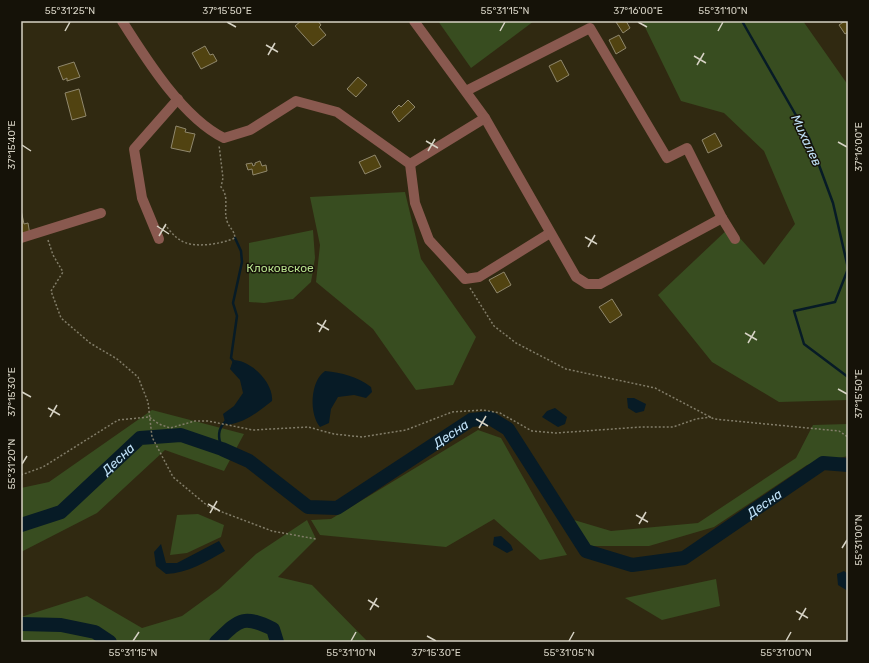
<svg xmlns="http://www.w3.org/2000/svg" width="869" height="663" font-family="Rubik,sans-serif">
	<style>
		.green { fill: #384d20 }
		.water { fill: #071b26 }
		.lines { fill: none; stroke-linecap: round; stroke-linejoin: round }
		.stream { stroke: #071b26; stroke-width: 2.5 }
		.river { stroke: #071b26; stroke-width: 14 }
		.building { fill: #514311; stroke: #90886d }
		.path { stroke: #827d69; stroke-width: 1.5; stroke-dasharray: 2 2; stroke-linecap: butt }
		.minor { stroke: #89594f; stroke-width: 10 }
		.ticks { fill: none; stroke: #d6d2c4; stroke-width: 1.5 }
		.labels { text-anchor: middle; stroke-width: 3; stroke-linejoin: round; paint-order: stroke }
		.park-label { font-size: 12px; fill: #b4de8b; stroke: #151208 }
		.water-label { font-size: 13px; font-style: italic; fill: #bfe0f6; stroke: #151208 }
		.neatline { fill: none; stroke: #d6d2c4; stroke-width: 1.5 }
		.ticks-label { font-size: 10px; text-anchor: middle; fill: #d6d2c4 }
	</style>
	<rect width="100%" height="100%" fill="#302911"/>
	<g class="green">
		<path d="M 438,21 L 534,21 L 471,68 Z"/>
		<path d="M 642,21 L 803,21 L 848,85 L 848,400 L 779,402 L 712,362 L 658,295 L 730,227 L 764,265 L 795,224 L 764,151 L 724,113 L 681,101 Z"/>
		<path d="M 405,192 L 421,259 L 476,337 L 453,385 L 416,390 L 373,329 L 316,282 L 320,245 L 310,197 Z"/>
		<path d="M 313,230 L 315,258 L 311,282 L 293,299 L 264,303 L 249,302 L 249,243 Z"/>
		<path d="M 152,410 L 244,434 L 224,471 L 165,450 L 97,513 L 21,552 L 21,488 L 49,482 Z"/>
		<path d="M 848,424 L 848,456 L 807,465 L 714,527 L 649,546 L 587,546 L 574,520 L 611,531 L 698,523 L 796,458 L 813,425 Z"/>
		<path d="M 478,430 L 501,438 L 567,555 L 540,560 L 494,519 L 446,547 L 320,535 L 311,520 L 331,519 Z"/>
		<path d="M 198,514 L 224,525 L 221,537 L 187,553 L 170,555 L 177,515 Z"/>
		<path d="M 307,520 L 316,539 L 278,577 L 312,585 L 368,642 L 21,642 L 21,617 L 87,596 L 142,628 L 182,616 L 219,589 L 256,554 Z"/>
		<path d="M 716,579 L 720,606 L 662,620 L 625,598 Z"/>
	</g>
	<g class="water">
		<path d="M 233,360 C 251,360 274,383 272,401 C 258,412 246,422 228,425 L 225,422 L 223,414 L 234,406 L 243,393 L 240,380 L 230,369 Z"/>
		<path d="M 325,371 C 342,373 357,376 371,387 L 372,392 L 366,398 L 354,395 L 338,397 L 331,409 L 329,423 L 320,427 C 309,414 310,381 325,371 Z"/>
		<path d="M 627,398 L 634,398 L 646,404 L 644,411 L 636,413 L 628,408 Z"/>
		<path d="M 555,408 L 567,417 L 565,424 L 558,427 L 542,417 L 547,411 Z"/>
		<path d="M 501,536 L 511,545 L 513,550 L 507,553 L 493,545 L 494,537 Z"/>
		<path d="M 219,541 L 225,551 C 206,562 188,573 166,574 L 156,566 L 154,552 L 161,544 L 166,563 L 177,563 Z"/>
		<path d="M 844,571 L 848,574 L 848,591 L 838,585 L 837,574 Z"/>
	</g>
	<g class="lines">
		<g class="stream">
			<path d="M 742,21 L 809,138 L 833,203 L 848,268"/>
			<path d="M 235,238 L 241,251 L 242,262 L 233,303 L 237,316 L 231,358 L 235,363"/>
			<path d="M 848,269 L 835,302 L 794,311 L 804,344 L 848,377"/>
			<path d="M 222,449 C 218,438 217,429 226,421"/>
			<path d="M 108,642 L 109,641"/>
		</g>
		<g class="river">
			<path id="s1" d="M 21,525 L 61,512 L 140,438 L 181,435 L 222,449 L 249,461 L 308,507 L 337,508 L 471,420 L 490,418 L 508,429 L 586,551 L 632,565 L 684,558 L 823,463 L 848,465"/>
			<path d="M 21,624 L 61,625 L 95,632 L 110,642"/>
			<path d="M 216,642 C 239,620 242,614 273,629 L 277,642"/>
		</g>
	</g>
	<g class="building">
		<path d="M 301,21 L 318,21 L 321,25 L 319,27 L 326,35 L 313,46 L 295,26 Z"/>
		<path d="M 619,21 L 626,21 L 630,28 L 623,33 L 616,22 Z"/>
		<path d="M 845,21 L 848,22 L 848,32 L 845,34 L 839,25 Z"/>
		<path d="M 619,35 L 626,48 L 616,54 L 609,40 Z"/>
		<path d="M 205,46 L 210,55 L 213,54 L 217,61 L 201,69 L 192,53 Z"/>
		<path d="M 561,60 L 569,75 L 557,82 L 549,66 Z"/>
		<path d="M 74,62 L 80,77 L 67,81 L 67,78 L 63,80 L 58,67 Z"/>
		<path d="M 358,77 L 367,85 L 356,97 L 347,89 Z"/>
		<path d="M 79,89 L 86,116 L 72,120 L 65,93 Z"/>
		<path d="M 408,100 L 415,107 L 399,122 L 392,112 L 399,105 L 401,107 Z"/>
		<path d="M 176,126 L 186,129 L 185,132 L 195,134 L 190,152 L 171,148 Z"/>
		<path d="M 715,133 L 722,146 L 708,153 L 702,140 Z"/>
		<path d="M 375,155 L 381,167 L 365,174 L 359,162 Z"/>
		<path d="M 260,161 L 262,166 L 266,165 L 267,171 L 253,175 L 252,169 L 248,170 L 246,164 L 252,163 L 253,166 L 255,165 L 255,163 Z"/>
		<path d="M 21,210 L 24,224 L 28,223 L 30,235 L 21,237 Z"/>
		<path d="M 504,272 L 511,285 L 497,293 L 489,280 Z"/>
		<path d="M 612,299 L 622,315 L 610,323 L 599,307 Z"/>
	</g>
	<g class="lines">
		<g class="path">
			<path d="M 164,227 L 166,226 C 170,231 175,237 180,240 C 193,249 221,244 235,238 C 234,229 229,228 227,221 C 223,209 230,198 221,187 L 223,178 L 219,145"/>
			<path d="M 48,240 L 53,255 L 63,272 L 51,291 L 61,318 L 90,343 L 117,359 L 138,377 L 148,402 L 152,437 L 173,477 L 209,507 L 272,531 L 316,539"/>
			<path d="M 470,288 L 494,326 L 516,343 L 566,369 L 655,388 L 714,419 L 839,431 L 848,437"/>
			<path d="M 21,475 L 43,467 L 118,420 L 149,417 L 159,424 L 170,428 L 195,421 L 208,421 L 253,430 L 308,427 L 334,434 L 362,437 L 406,430 L 452,412 L 483,410 L 500,413 L 532,431 L 556,433 L 641,427 L 673,427 L 696,419 L 711,417"/>
			<path d="M 250,642 L 251,641"/>
		</g>
		<g class="minor">
			<path d="M 122,21 C 146,59 183,118 224,138 L 250,130 L 296,101 L 337,112 L 410,164 L 415,203 L 429,240 L 465,279 L 479,277 L 550,233"/>
			<path d="M 414,21 L 485,118 L 576,277 L 587,284 L 600,284 L 722,218"/>
			<path d="M 466,91 L 590,28 L 667,158 L 687,148 L 722,218 L 735,239"/>
			<path d="M 410,164 L 485,118"/>
			<path d="M 21,238 L 101,213"/>
			<path d="M 159,239 L 142,198 L 134,149 L 178,99"/>
		</g>
	</g>
	<path class="ticks" d="M 227,22 L 236,27M 638,22 L 647,27M 65,31 L 70,22M 500,31 L 505,22M 718,31 L 723,22M 266,45 L 278,52M 268,55 L 275,43M 694,56 L 706,63M 697,65 L 704,53M 426,141 L 438,148M 838,142 L 847,147M 22,145 L 31,151M 428,151 L 435,139M 157,226 L 169,234M 159,236 L 166,224M 585,237 L 597,244M 588,247 L 595,235M 317,323 L 329,330M 319,332 L 326,320M 745,333 L 757,340M 748,343 L 755,331M 838,389 L 847,394M 22,392 L 31,397M 48,408 L 60,415M 50,417 L 57,405M 476,419 L 488,426M 479,428 L 486,416M 22,464 L 27,456M 208,504 L 220,511M 210,513 L 217,501M 636,515 L 648,522M 639,524 L 646,512M 842,548 L 847,540M 368,600 L 379,607M 370,610 L 377,598M 796,611 L 808,618M 799,620 L 806,608M 427,636 L 436,641M 133,641 L 139,632M 351,641 L 356,632M 569,641 L 574,632M 786,641 L 791,632"/>
	<g class="labels">
		<g class="park-label">
			<text x="280" y="272">Клоковское</text>
		</g>
		<g class="water-label">
			<text transform="translate(807 140) rotate(65)" y="5">Михалев</text>
			<text dy="5" stroke="none"><textPath href="#s1" startOffset="504">Десна</textPath></text>
			<text dy="5" stroke="none"><textPath href="#s1" startOffset="120">Десна</textPath></text>
			<text dy="5" stroke="none"><textPath href="#s1" startOffset="911">Десна</textPath></text>
		</g>
	</g>
	<rect width="869" height="663" fill="none" stroke="#151208" stroke-width="44"/>
	<rect x="22" y="22" width="825" height="619" class="neatline"/>
	<g class="ticks-label">
		<text x="70" y="14">55°31'25"N</text>
		<text x="227" y="14">37°15'50"E</text>
		<text x="505" y="14">55°31'15"N</text>
		<text x="638" y="14">37°16'00"E</text>
		<text x="723" y="14">55°31'10"N</text>
		<text transform="translate(11 145) rotate(-90)" y="4">37°15'40"E</text>
		<text transform="translate(858 147) rotate(-90)" y="4">37°16'00"E</text>
		<text transform="translate(11 392) rotate(-90)" y="4">37°15'30"E</text>
		<text transform="translate(858 394) rotate(-90)" y="4">37°15'50"E</text>
		<text transform="translate(11 464) rotate(-90)" y="4">55°31'20"N</text>
		<text transform="translate(858 540) rotate(-90)" y="4">55°31'00"N</text>
		<text x="133" y="656">55°31'15"N</text>
		<text x="351" y="656">55°31'10"N</text>
		<text x="436" y="656">37°15'30"E</text>
		<text x="569" y="656">55°31'05"N</text>
		<text x="786" y="656">55°31'00"N</text>
	</g>
</svg>
